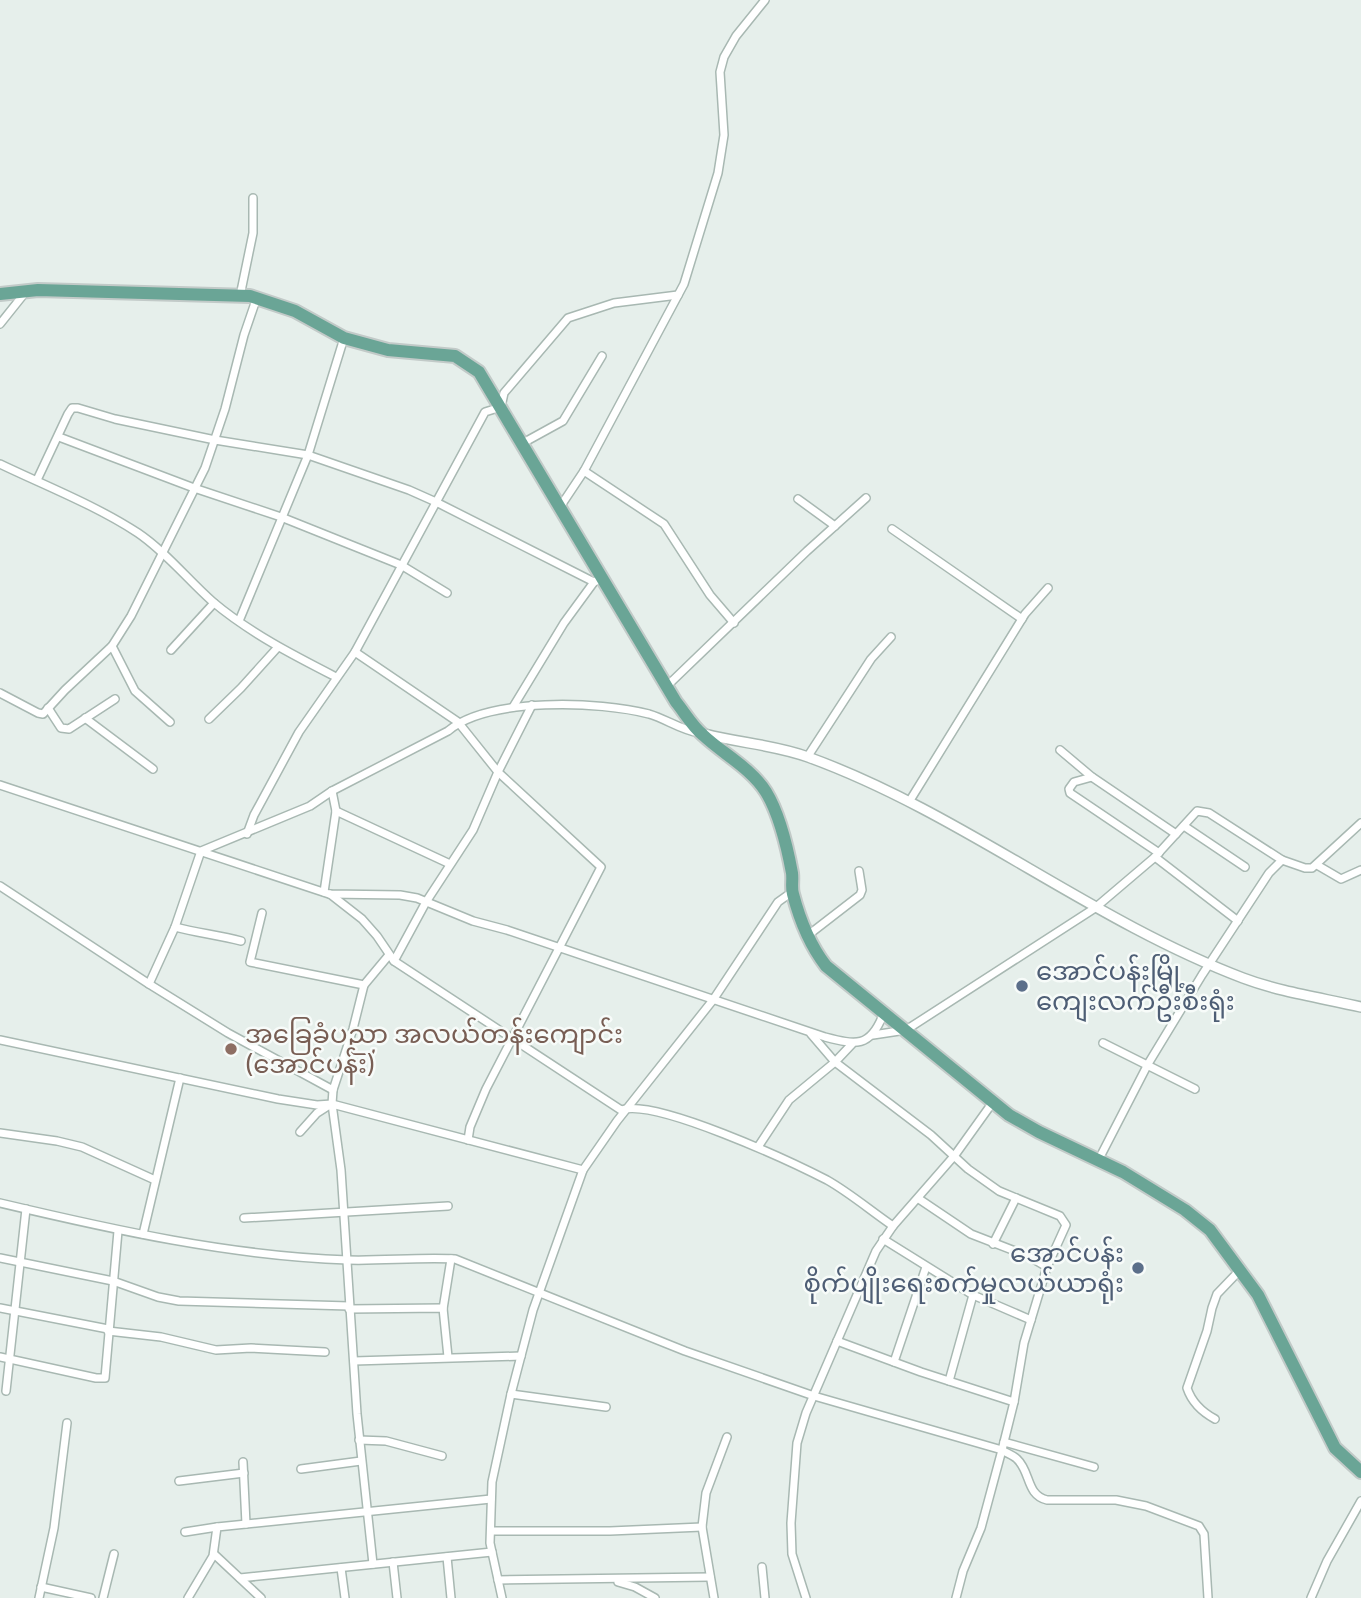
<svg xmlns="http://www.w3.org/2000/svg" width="1361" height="1598" font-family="Cabin,'Noto Sans Myanmar',sans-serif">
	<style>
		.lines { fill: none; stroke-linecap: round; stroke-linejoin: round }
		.minor-casing { stroke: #a8b8b2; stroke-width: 10 }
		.tertiary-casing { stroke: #a8b8b2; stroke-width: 12 }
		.primary-casing { stroke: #c2cac8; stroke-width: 16 }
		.minor { stroke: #fff; stroke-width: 7 }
		.tertiary { stroke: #fff; stroke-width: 9 }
		.primary { stroke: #6aa596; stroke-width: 12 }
		.service-dot { fill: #5c6f8a; stroke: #f7fbf9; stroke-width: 2.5 }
		.education-dot { fill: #8d6e63; stroke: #f7fbf9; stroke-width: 2.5 }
		.labels { text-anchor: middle; stroke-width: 5; stroke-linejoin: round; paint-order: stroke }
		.service-label { font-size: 26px; fill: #4e5e75; stroke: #f7fbf9; text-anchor: start }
		.education-label { font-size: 26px; fill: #785e54; stroke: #f7fbf9; text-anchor: start }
	</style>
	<rect width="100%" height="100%" fill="#e6efeb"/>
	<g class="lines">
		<g class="minor-casing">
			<g id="minor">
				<path d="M 240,296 L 253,233 L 253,198"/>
				<path d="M 0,324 L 24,294"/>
				<path d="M 59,437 L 194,488 L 281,517 L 401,565 L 447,593"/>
				<path d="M 523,443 L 563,421 L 602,356"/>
				<path d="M 0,464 C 46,486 95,505 138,533 C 166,552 188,580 213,602 C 250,633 293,655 336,677"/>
				<path d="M 584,471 L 664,524 L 710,595 L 734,623"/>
				<path d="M 37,480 L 68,414 L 72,408 L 78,408 L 115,419 L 215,440 L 308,455 L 409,490 L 436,502 L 594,582 L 603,578"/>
				<path d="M 798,499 L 835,526"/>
				<path d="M 560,507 L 584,471 L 684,284 L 718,173 L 724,135 L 720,72 L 724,57 L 736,36 L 765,0"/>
				<path d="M 892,529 L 1022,619"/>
				<path d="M 239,621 L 308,455 L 344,338"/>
				<path d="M 112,646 L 135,691 L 170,722"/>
				<path d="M 171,650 L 214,603"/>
				<path d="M 355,652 L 458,722 L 498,772 L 601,867 L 486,1089 L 470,1127 L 468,1140"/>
				<path d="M 667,686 L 807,551 L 866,498"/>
				<path d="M 0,693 L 38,713 L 43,714 L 65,690 L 112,646 L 131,616 L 205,468 L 225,409 L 244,335 L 256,300"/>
				<path d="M 513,707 L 564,623 L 594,582"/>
				<path d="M 48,708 L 61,728 L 69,729 L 115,699"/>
				<path d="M 85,718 L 153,769"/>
				<path d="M 209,719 L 241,688 L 278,647"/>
				<path d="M 1060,750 L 1092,777 L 1176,834"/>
				<path d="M 808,756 L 871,659 L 891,637"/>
				<path d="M 1092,777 L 1074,782 L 1069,789 L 1070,793 L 1159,853"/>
				<path d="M 0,785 L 329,894 L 400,895 L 417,898 L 473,921 L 507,930 L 825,1037 C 856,1045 870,1048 883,1015"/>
				<path d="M 909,802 L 1025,614 L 1048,588"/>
				<path d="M 336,811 L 450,864"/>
				<path d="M 1184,826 L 1245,867"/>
				<path d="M 247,834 L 254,815 L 299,732 L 355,652 L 485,412 L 501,407 L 504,393 L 568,318 L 614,303 L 678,295"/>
				<path d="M 1155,857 L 1238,921"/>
				<path d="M 1317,865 L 1341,879 L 1361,870"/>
				<path d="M 0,886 L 149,984 L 228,1033 L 333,1090"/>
				<path d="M 324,892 L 336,811 L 332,791"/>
				<path d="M 330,894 L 362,919 L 377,936 L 394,961 L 621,1110 C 655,1098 792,1162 827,1180 C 850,1193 871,1211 893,1226"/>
				<path d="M 262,913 L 250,962 L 364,985"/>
				<path d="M 175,927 C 197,933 219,935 241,941"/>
				<path d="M 807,936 L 860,895 L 862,890 L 859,871"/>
				<path d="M 394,961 L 426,902 L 473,830 L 498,772 L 532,705"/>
				<path d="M 149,984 L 175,927 L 201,851 L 310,806 L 332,791 L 448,731 C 488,697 600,701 649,714 C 666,719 681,730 699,733"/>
				<path d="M 811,1034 L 835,1062 L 931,1135 L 968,1169 L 999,1191 L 1060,1216 L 1066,1225 L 1047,1267 L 1024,1343 L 1014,1402 L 1002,1450 L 981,1528 L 963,1571 L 956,1598"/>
				<path d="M 873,1035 L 906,1030 L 1095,908 L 1155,857 L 1197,811 L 1209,813 L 1282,860"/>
				<path d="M 0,1040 L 278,1099 L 317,1105 L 332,1104 L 583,1170"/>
				<path d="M 1103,1043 L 1195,1089"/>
				<path d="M 300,1132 L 317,1113 L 331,1104"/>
				<path d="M 0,1133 L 57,1141 L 82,1147 L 155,1180"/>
				<path d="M 758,1147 L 789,1100 L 835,1062 L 852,1044"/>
				<path d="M 1099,1159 L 1148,1064 L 1202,975 L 1269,873 L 1282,860 L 1305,868 L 1312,868 L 1361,823"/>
				<path d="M 919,1199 L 971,1234 L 1028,1256 L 1047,1267"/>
				<path d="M 0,1203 C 114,1230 231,1256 348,1260 C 384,1261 419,1257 455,1259 L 685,1351 L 814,1396 L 1002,1450 C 1006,1453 1013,1455 1017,1459 C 1031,1472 1026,1495 1047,1500 L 1116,1500 L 1146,1506 L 1199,1526 L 1204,1534 L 1208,1598"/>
				<path d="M 244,1218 L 448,1206"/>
				<path d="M 143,1234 L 180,1078"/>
				<path d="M 883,1239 L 973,1295 L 1031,1320"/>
				<path d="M 993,1244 L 1016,1198"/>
				<path d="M 0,1258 L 113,1281 L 158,1297 L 179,1301 L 349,1306"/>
				<path d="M 0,1308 L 108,1329"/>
				<path d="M 349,1309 L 443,1308 L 448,1357"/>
				<path d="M 443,1309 L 451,1259"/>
				<path d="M 108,1331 L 161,1337 L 216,1350 L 251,1348 L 325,1352"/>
				<path d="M 837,1341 L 921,1372 L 1014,1402"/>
				<path d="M 0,1357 L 96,1378 L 105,1378 L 118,1231"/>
				<path d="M 354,1361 L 521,1356"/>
				<path d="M 894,1362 L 926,1267"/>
				<path d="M 949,1381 L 973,1295"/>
				<path d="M 6,1391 L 26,1209"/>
				<path d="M 511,1394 L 606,1407"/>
				<path d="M 1215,1419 C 1202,1412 1192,1403 1187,1388 L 1207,1331 L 1212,1308 L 1217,1294 L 1240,1270"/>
				<path d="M 359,1440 L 386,1441 L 442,1456"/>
				<path d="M 1004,1442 L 1094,1467"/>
				<path d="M 243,1462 L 246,1524"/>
				<path d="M 301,1469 L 361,1461"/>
				<path d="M 179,1481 L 244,1473"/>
				<path d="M 491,1531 L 610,1531 L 702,1527"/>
				<path d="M 185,1532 L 217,1527"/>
				<path d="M 214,1554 L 261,1598"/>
				<path d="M 447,1557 L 451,1598"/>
				<path d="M 393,1562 L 397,1598"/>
				<path d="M 373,1564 L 357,1414 L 341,1170 L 332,1104 L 333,1090 L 353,1029 L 364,985 L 389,955"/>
				<path d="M 762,1567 L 765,1598"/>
				<path d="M 341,1568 L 345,1598"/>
				<path d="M 240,1578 L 492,1552"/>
				<path d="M 498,1580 L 710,1577"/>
				<path d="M 618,1582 L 635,1587 L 655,1598"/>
				<path d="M 41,1587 L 91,1598"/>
				<path d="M 39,1598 L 54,1528 L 67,1423"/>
				<path d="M 103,1598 L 114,1554"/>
				<path d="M 188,1598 L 213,1556 L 217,1527 L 491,1499"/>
				<path d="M 502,1598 L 490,1543 L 492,1482 L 511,1394 L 533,1310 L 583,1170 L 617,1121 L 713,1000 L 778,902 L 792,892"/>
				<path d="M 714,1598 L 702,1527 L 706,1493 L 727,1437"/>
				<path d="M 806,1598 L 792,1554 L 791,1523 L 797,1443 L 806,1413 L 876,1251 L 893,1226 L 955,1155 L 993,1102"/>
				<path d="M 1311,1598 L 1327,1561 L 1361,1501"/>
			</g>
		</g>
		<g class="tertiary-casing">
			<path id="tertiary" d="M 705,734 C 739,743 776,745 808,757 C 962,813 1090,920 1243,978 C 1280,992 1322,998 1361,1007"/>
		</g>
		<g class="primary-casing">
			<path id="primary" d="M 0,294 L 38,290 L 250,296 L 295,311 L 344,338 L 388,350 L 455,356 L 479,372 L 676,702 C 685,713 692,726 703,735 C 723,754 751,768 766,792 C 780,815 787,846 792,873 C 793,880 791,888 793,894 C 800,921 809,944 826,966 L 1009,1115 L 1039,1132 L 1123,1172 L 1185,1210 L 1210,1230 L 1258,1295 L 1335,1448 L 1361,1472"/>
		</g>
		<use href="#minor" class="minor"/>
		<use href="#tertiary" class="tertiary"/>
		<use href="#primary" class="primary"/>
	</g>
	<g class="service-dot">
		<circle cx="1022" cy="986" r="7"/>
		<circle cx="1138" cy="1268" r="7"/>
	</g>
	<circle class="education-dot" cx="231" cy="1049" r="7"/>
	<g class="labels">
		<g class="service-label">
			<text x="1036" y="980">အောင်ပန်းမြို့<tspan x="1036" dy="30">ကျေးလက်ဦးစီးရုံး</tspan></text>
			<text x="1124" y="1262" text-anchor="end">အောင်ပန်း<tspan x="1124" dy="30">စိုက်ပျိုးရေးစက်မှုလယ်ယာရုံး</tspan></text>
		</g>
		<g class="education-label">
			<text x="245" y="1043">အခြေခံပညာ အလယ်တန်းကျောင်း<tspan x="245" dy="30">(အောင်ပန်း)</tspan></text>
		</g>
	</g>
</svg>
